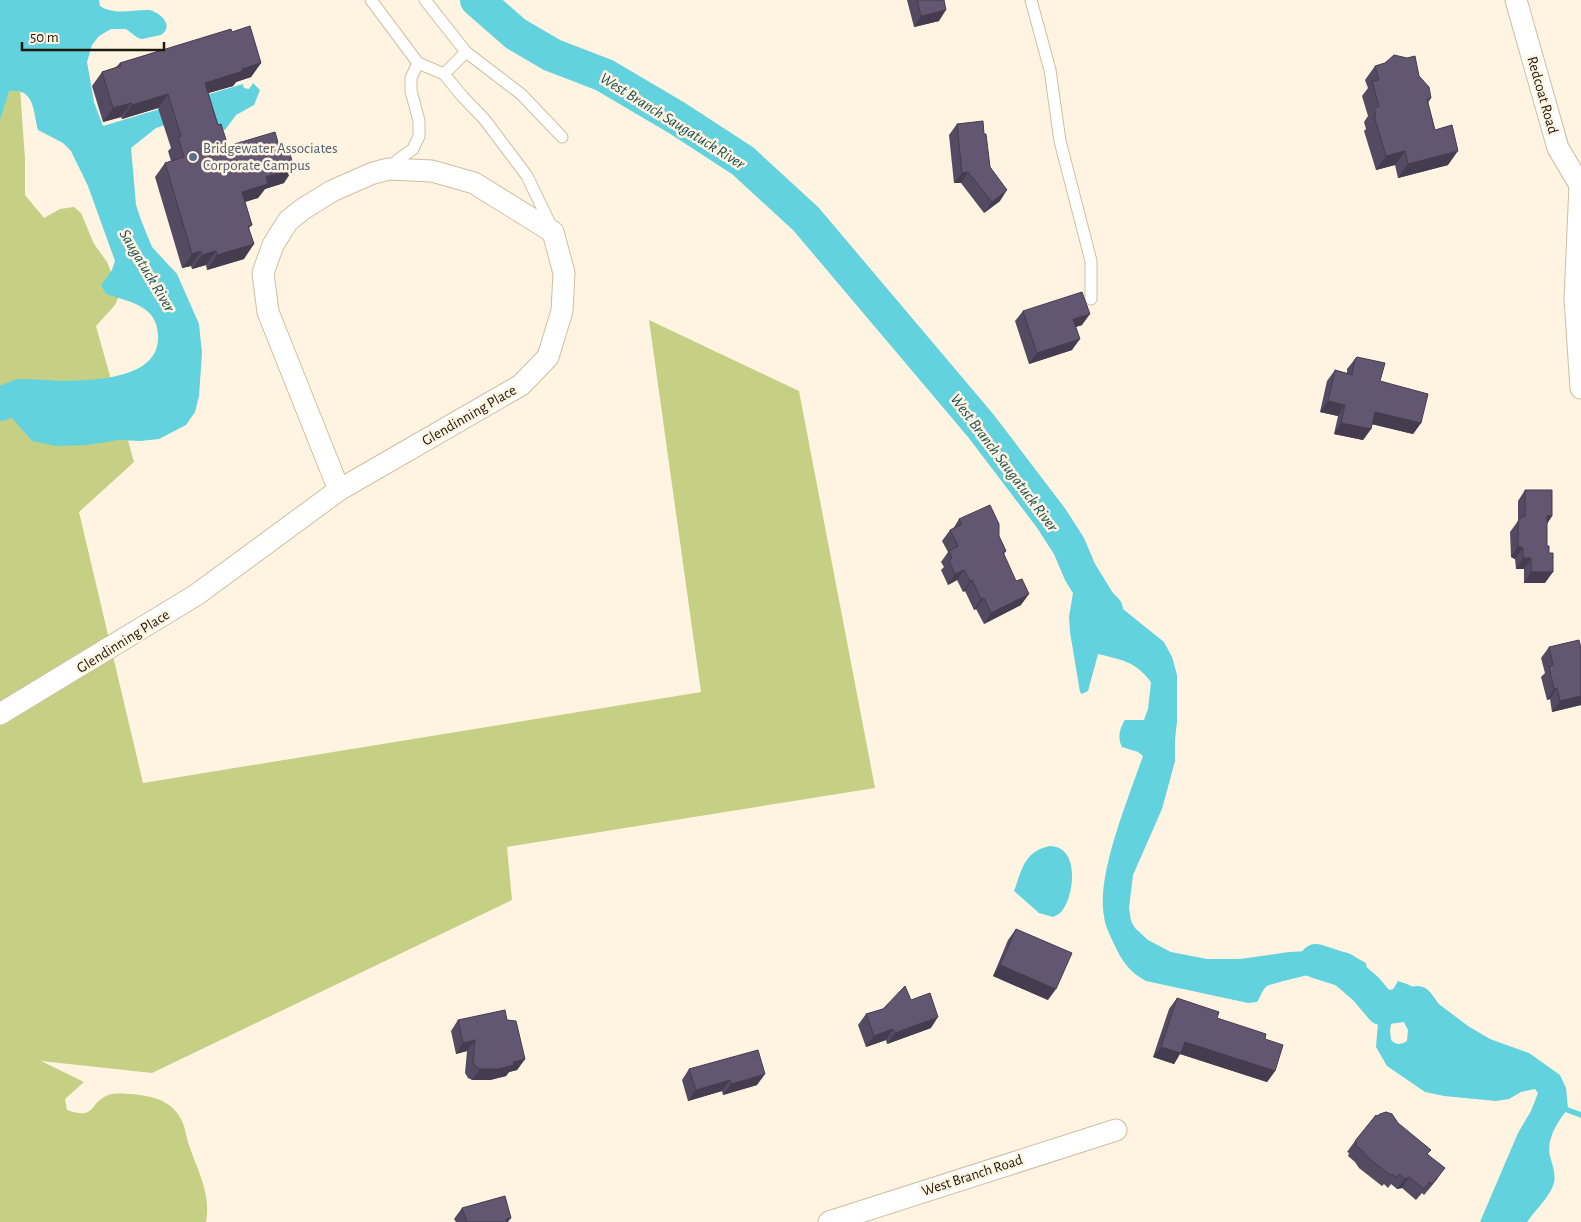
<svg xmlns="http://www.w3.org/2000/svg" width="1581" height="1222" font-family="'Alegreya Sans',sans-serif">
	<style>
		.green { fill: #c5d084 }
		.water { fill: #62d2de; fill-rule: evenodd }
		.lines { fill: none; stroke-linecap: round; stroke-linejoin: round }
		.stream { stroke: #62d2de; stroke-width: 5.5 }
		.river { stroke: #62d2de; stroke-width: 34 }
		.lane-casing { stroke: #cfbfa0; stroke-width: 13 }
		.street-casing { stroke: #cfbfa0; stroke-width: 23 }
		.lane { stroke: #fff; stroke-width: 11 }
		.street { stroke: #fff; stroke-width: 21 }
		.wall { fill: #544a61 }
		.shaded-wall { fill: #453c4f }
		.building { fill: #625671; stroke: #453c4f }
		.service-dot { fill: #5c6f8a; stroke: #fef4e1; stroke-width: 2 }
		.labels { text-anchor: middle; stroke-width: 5; stroke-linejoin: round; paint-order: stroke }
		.street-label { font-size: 15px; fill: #1e190d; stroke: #fef4e1 }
		.service-label { font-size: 15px; fill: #4e5e75; stroke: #fef4e1; text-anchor: start }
		.water-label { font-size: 16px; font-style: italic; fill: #1b4d52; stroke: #fef4e1 }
	</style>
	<rect width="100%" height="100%" fill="#fef4e1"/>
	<path class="green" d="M 19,74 L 25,159 L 25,195 L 44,218 L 60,209 L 74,207 L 81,213 L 94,244 L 107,262 L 120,294 L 115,305 L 96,326 L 134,462 L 79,512 L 143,783 L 701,692 L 649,320 L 799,391 L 875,788 L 507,847 L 512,900 L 152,1073 L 41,1061 L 84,1082 L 65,1099 L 67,1110 C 96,1120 88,1105 106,1096 C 114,1092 124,1094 132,1094 C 155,1096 176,1102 184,1126 C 186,1133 187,1141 190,1148 C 199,1173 211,1195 206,1222 L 0,1222 L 0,100 Z"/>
	<g class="water">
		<path d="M 0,0 L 99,0 L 100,6 C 115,16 134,9 150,10 C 162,14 174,26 161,35 L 142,39 L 138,38 L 126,29 L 111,29 L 99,36 L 92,45 L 87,62 L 94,102 L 103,126 L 243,84 L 244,88 L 249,89 L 253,83 L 260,90 L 254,105 L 236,115 L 225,130 L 181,120 L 156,128 L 131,148 L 136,205 L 141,220 L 152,247 L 177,274 L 199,324 L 202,353 L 199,396 L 195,412 L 186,425 L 159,439 L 140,441 L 119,440 L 87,445 L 56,446 L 32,441 L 6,411 L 7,397 L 13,384 C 20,383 28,381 36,381 C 70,380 161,387 158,335 C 157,305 129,302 106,294 L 101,285 L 112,270 L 115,261 L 88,186 L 71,151 L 63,143 L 38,130 C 33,111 35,88 9,91 L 0,120 Z"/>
		<path d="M 1092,569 L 1108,597 L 1164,642 L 1172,657 L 1177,675 L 1177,721 L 1175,740 L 1175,761 L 1162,809 L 1133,875 L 1129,908 L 1131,921 L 1135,928 L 1148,940 L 1171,952 L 1207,959 L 1240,959 L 1289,952 L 1328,950 L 1348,953 L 1366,963 L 1367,970 L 1362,979 L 1353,981 C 1347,976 1336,971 1328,971 C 1323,971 1270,984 1267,986 C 1261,991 1261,997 1257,1002 L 1248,1003 L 1146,981 C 1129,972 1122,961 1114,944 C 1110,935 1105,926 1104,916 C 1096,875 1129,797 1143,756 L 1138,752 L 1122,747 C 1117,738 1120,727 1125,720 L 1144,720 L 1148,709 L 1151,682 C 1135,661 1122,660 1098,654 L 1088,691 L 1082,694 L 1080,692 L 1070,632 L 1069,617 L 1073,593 L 1070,573 Z"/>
		<path d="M 1050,846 C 1053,846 1058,847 1061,849 C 1078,860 1073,897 1062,911 C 1060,914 1056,915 1053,917 L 1039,913 L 1014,891 C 1022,870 1024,851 1050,846 Z"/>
		<path d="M 1398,981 L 1407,984 L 1423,992 L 1468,1026 L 1490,1039 L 1529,1053 L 1560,1075 L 1566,1088 L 1568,1109 C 1558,1121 1546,1139 1550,1156 C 1552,1164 1556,1173 1554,1183 C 1549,1198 1536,1209 1527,1222 L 1480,1222 L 1518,1133 L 1531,1111 L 1538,1093 L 1535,1089 L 1521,1092 L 1509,1099 L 1496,1101 L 1444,1096 L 1425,1092 L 1387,1066 L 1376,1047 L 1378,1023 L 1382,1008 ZM 1395,1017 L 1403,1020 L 1408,1030 L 1407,1041 C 1401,1045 1396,1045 1391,1040 L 1390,1030 L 1392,1019 Z"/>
	</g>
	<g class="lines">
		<path class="stream" d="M 1562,1108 L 1581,1115"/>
		<g class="river">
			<path d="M 477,0 L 516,34 L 552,55 L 604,75 L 677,118 L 743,161 L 806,219 L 981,426 L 1051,518 L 1069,546 L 1080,572 L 1099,603 L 1106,610"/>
			<path d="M 0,404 L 20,396 L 50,397"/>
			<path d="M 1316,961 L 1344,970 L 1366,989 L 1382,1008 L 1417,1003 L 1423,1011"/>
		</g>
		<g class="lane-casing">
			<g id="lane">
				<path d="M 371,0 L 418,63 L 444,74 L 462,96 L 485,120 L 527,176 L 552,228"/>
				<path d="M 425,0 L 466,52 L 521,94 L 562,137"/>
				<path d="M 1031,0 L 1050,70 L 1060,141 L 1091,261 L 1091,299"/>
				<path d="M 444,74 L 466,52"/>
				<path d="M 389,169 L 399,159 L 413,149 L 419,136 L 419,121 L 411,91 L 411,78 L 418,63"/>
			</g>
		</g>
		<g class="street-casing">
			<g id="street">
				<path d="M 1516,0 L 1558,148 L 1580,185"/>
				<path d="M 1580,185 L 1575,299 L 1581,388"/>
				<path d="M 0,714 L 196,595 L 339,490 L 521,385 L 548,357 L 562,311 L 564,273 L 553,232 L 474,183 L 432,171 L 389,169 L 373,173 L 332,191 L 303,209 L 288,221 L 273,245 L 263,273 L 268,312 L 339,490"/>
				<path d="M 829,1222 L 1116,1130"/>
			</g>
		</g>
		<use href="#lane" class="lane"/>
		<use href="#street" class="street"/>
	</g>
	<g class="wall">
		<path d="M 907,0 L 944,0 L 939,21 L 914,27 Z"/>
		<path d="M 232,32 L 261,63 L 251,77 L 236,82 L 233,86 L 208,93 L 218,125 L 228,146 L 284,183 L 265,189 L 258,198 L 245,202 L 252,225 L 249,228 L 244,259 L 207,270 L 206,265 L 192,269 L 191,266 L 182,268 L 155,177 L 165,163 L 171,161 L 168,151 L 171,148 L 158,108 L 122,119 L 121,117 L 103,122 L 92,86 L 102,72 L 116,67 L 120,63 Z"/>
		<path d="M 1375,66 L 1419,76 L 1431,98 L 1428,103 L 1435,130 L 1448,165 L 1398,178 L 1395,165 L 1376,170 L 1364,131 L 1366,129 L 1364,122 L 1368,116 L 1362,96 L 1368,88 L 1365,80 Z"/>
		<path d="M 957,124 L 984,134 L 990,167 L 1000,201 L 984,213 L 961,183 L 954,183 L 949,135 Z"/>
		<path d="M 1023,311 L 1082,325 L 1076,327 L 1072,350 L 1029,364 L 1015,321 Z"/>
		<path d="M 1355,359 L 1380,381 L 1421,423 L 1413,434 L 1372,424 L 1371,429 L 1363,440 L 1334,434 L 1338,416 L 1320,412 L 1327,381 L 1335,370 L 1347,373 L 1347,369 Z"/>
		<path d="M 1525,490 L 1552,516 L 1547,524 L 1545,583 L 1524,583 L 1524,569 L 1516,569 L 1515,559 L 1511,557 L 1510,532 L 1518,521 L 1518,501 Z"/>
		<path d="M 959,519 L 999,536 L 1006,551 L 1004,554 L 1021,605 L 984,624 L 976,609 L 974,610 L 965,591 L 963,592 L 957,580 L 948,585 L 941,570 L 944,567 L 941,562 L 948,552 L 942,541 L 950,530 L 953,529 Z"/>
		<path d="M 1549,647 L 1581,648 L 1581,705 L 1552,712 L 1550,699 L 1547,700 L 1541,677 L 1545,673 L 1541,658 Z"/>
		<path d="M 1016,929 L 1048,1000 L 993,976 L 1008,940 Z"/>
		<path d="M 1177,998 L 1217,1018 L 1265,1039 L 1275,1071 L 1267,1082 L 1180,1054 L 1174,1064 L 1153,1057 L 1169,1009 Z"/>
		<path d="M 911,1000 L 931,1028 L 887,1044 L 886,1040 L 866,1047 L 858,1025 L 866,1014 Z"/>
		<path d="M 458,1020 L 507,1020 L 525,1059 L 517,1070 L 509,1072 L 506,1076 L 490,1080 L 472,1080 L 468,1078 L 465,1073 L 467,1051 L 456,1054 L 451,1031 Z"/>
		<path d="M 689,1069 L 757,1085 L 723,1095 L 722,1091 L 688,1101 L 682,1080 Z"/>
		<path d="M 1377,1116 L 1398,1123 L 1428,1154 L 1437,1179 L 1424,1195 L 1422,1193 L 1416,1200 L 1402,1188 L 1397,1189 L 1391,1184 L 1388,1188 L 1384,1184 L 1382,1186 L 1359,1168 L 1355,1162 L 1348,1156 L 1349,1153 L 1347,1152 L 1355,1141 Z"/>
		<path d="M 462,1208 L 508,1222 L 456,1222 L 454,1219 Z"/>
	</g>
	<g class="shaded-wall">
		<path d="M 946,10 L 939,21 L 914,27 L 921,16 Z"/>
		<path d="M 261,63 L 251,77 L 236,82 L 233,86 L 195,97 L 205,83 L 242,69 Z"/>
		<path d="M 168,94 L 158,108 L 122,119 L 132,105 Z"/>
		<path d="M 131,103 L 121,117 L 103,122 L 113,108 Z"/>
		<path d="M 1405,151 L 1395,165 L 1376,170 L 1386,156 Z"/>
		<path d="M 1458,151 L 1448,165 L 1398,178 L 1408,164 Z"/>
		<path d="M 294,168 L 284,183 L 265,189 L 258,198 L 232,206 L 242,192 L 266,177 Z"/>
		<path d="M 968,172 L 961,183 L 954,183 L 962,173 Z"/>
		<path d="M 1007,190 L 1000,201 L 984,213 L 992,202 Z"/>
		<path d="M 254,244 L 244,259 L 207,270 L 217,255 Z"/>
		<path d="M 201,251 L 191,266 L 182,268 L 192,254 Z"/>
		<path d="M 216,251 L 206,265 L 192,269 L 202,255 Z"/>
		<path d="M 1090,314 L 1082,325 L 1065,330 L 1073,319 Z"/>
		<path d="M 1080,339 L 1072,350 L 1029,364 L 1037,353 Z"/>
		<path d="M 1328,401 L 1345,405 L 1338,416 L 1320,412 Z"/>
		<path d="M 1375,412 L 1421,423 L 1413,434 L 1367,423 Z"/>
		<path d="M 1341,423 L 1371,429 L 1363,440 L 1334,434 Z"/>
		<path d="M 1547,516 L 1552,516 L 1545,526 Z"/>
		<path d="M 1518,546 L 1523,548 L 1515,559 L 1511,557 Z"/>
		<path d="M 1523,558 L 1531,558 L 1524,569 L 1516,569 Z"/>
		<path d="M 964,570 L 957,580 L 948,585 L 955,574 Z"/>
		<path d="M 1531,572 L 1553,572 L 1545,583 L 1524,583 Z"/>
		<path d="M 972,580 L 965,591 L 963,592 L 970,581 Z"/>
		<path d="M 1029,594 L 1021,605 L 984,624 L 991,613 Z"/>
		<path d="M 984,598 L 976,609 L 974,610 L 981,599 Z"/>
		<path d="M 1557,688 L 1550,699 L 1547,700 L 1554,689 Z"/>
		<path d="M 1581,696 L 1581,705 L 1552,712 L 1560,701 Z"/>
		<path d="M 1000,965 L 1056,989 L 1048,1000 L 993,976 Z"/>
		<path d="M 938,1017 L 931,1028 L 887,1044 L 895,1033 Z"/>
		<path d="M 893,1029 L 886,1040 L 866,1047 L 874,1036 Z"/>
		<path d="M 475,1040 L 467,1051 L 456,1054 L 463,1043 Z"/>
		<path d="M 1185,1042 L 1275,1071 L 1267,1082 L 1180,1054 L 1174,1064 L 1153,1057 L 1161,1047 Z"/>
		<path d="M 525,1059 L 517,1070 L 509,1072 L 506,1076 L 490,1080 L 472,1080 L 480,1069 Z"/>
		<path d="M 765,1074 L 757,1085 L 723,1095 L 731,1084 Z"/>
		<path d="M 730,1080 L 722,1091 L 688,1101 L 696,1090 Z"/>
		<path d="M 1445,1168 L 1437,1179 L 1424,1195 L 1432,1184 Z"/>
		<path d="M 1409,1177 L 1402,1188 L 1397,1189 L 1405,1179 Z"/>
		<path d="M 511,1218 L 508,1222 L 504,1222 L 506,1219 Z"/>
	</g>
	<g class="building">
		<path d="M 917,0 L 944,0 L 946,10 L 921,16 Z"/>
		<path d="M 250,26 L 261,63 L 242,69 L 243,71 L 205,83 L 218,125 L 221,124 L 228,146 L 275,132 L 280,149 L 288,147 L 294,168 L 266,177 L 268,184 L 242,192 L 252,225 L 248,226 L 254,244 L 217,255 L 216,251 L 202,255 L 201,251 L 192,254 L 165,163 L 184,157 L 178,137 L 181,136 L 168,94 L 132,105 L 131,103 L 113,108 L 102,72 L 121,66 L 120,63 L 231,29 L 232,32 Z"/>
		<path d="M 1394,55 L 1407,58 L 1415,56 L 1419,76 L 1429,87 L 1431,98 L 1427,99 L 1435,130 L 1452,125 L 1458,151 L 1408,164 L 1405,151 L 1386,156 L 1374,116 L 1376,116 L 1374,108 L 1379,106 L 1372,81 L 1379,80 L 1375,66 L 1385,63 Z"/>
		<path d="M 983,121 L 984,134 L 986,134 L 990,167 L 1007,190 L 992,202 L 968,172 L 962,173 L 957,124 Z"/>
		<path d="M 1082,292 L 1090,314 L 1073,319 L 1080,339 L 1037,353 L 1023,311 Z"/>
		<path d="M 1357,357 L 1385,363 L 1380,381 L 1428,394 L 1421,423 L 1375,412 L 1371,429 L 1341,423 L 1345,405 L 1328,401 L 1335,370 L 1352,375 L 1355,359 Z"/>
		<path d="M 1525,490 L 1552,490 L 1552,516 L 1547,516 L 1547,546 L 1549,546 L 1549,553 L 1553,553 L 1553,572 L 1531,572 L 1531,558 L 1523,558 L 1523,548 L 1518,546 L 1518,521 L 1522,517 L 1525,516 Z"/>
		<path d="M 990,505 L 999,524 L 999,536 L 1006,551 L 1003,552 L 1016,581 L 1022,579 L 1029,594 L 991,613 L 984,598 L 981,599 L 972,580 L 970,581 L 964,570 L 955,574 L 949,560 L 952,558 L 949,551 L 958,546 L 950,530 L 962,524 L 959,519 Z"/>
		<path d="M 1579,640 L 1581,648 L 1581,696 L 1560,701 L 1557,688 L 1554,689 L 1549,667 L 1553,665 L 1549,647 Z"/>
		<path d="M 1016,929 L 1072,953 L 1056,989 L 1000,965 Z"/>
		<path d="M 905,986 L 911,1000 L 930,993 L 938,1017 L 895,1033 L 893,1029 L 874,1036 L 866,1014 L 883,1009 Z"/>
		<path d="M 1177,998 L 1219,1012 L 1217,1018 L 1266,1034 L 1265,1039 L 1283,1045 L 1275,1071 L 1185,1042 L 1181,1053 L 1161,1047 Z"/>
		<path d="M 505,1010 L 507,1020 L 516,1021 L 525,1059 L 513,1062 L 514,1065 L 498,1069 L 480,1069 L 476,1067 L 473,1062 L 475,1040 L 463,1043 L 458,1020 Z"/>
		<path d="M 758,1050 L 765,1074 L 731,1084 L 730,1080 L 696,1090 L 689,1069 Z"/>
		<path d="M 1386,1112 L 1392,1114 L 1398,1123 L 1431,1150 L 1427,1154 L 1445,1168 L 1432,1184 L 1429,1182 L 1424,1189 L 1409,1177 L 1405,1179 L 1399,1174 L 1396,1177 L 1391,1174 L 1390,1175 L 1367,1157 L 1363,1151 L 1355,1145 L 1357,1143 L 1355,1141 L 1376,1115 L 1377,1116 L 1380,1114 Z"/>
		<path d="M 505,1196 L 511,1218 L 506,1219 L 507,1222 L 467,1222 L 462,1208 Z"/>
	</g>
	<circle class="service-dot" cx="193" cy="157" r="5"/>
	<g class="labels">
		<g class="street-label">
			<text transform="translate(1543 95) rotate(74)" y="5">Redcoat Road</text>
			<text transform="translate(469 415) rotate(-30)" y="5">Glendinning Place</text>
			<text transform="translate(123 641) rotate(-32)" y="5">Glendinning Place</text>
			<text transform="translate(972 1175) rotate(-18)" y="5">West Branch Road</text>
		</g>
		<g class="service-label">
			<text x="203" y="153">Bridgewater Associates<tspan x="203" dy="17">Corporate Campus</tspan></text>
		</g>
		<g class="water-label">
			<text transform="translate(673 120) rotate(32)" y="6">West Branch Saugatuck River</text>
			<text transform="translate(148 270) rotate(59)" y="6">Saugatuck River</text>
			<text transform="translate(1005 462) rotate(53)" y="6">West Branch Saugatuck River</text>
		</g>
	</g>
	<path d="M22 42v8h142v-8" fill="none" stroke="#1e190d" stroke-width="2.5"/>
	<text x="30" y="42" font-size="15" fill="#1e190d" stroke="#fef4e1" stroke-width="4" paint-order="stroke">50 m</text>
</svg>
